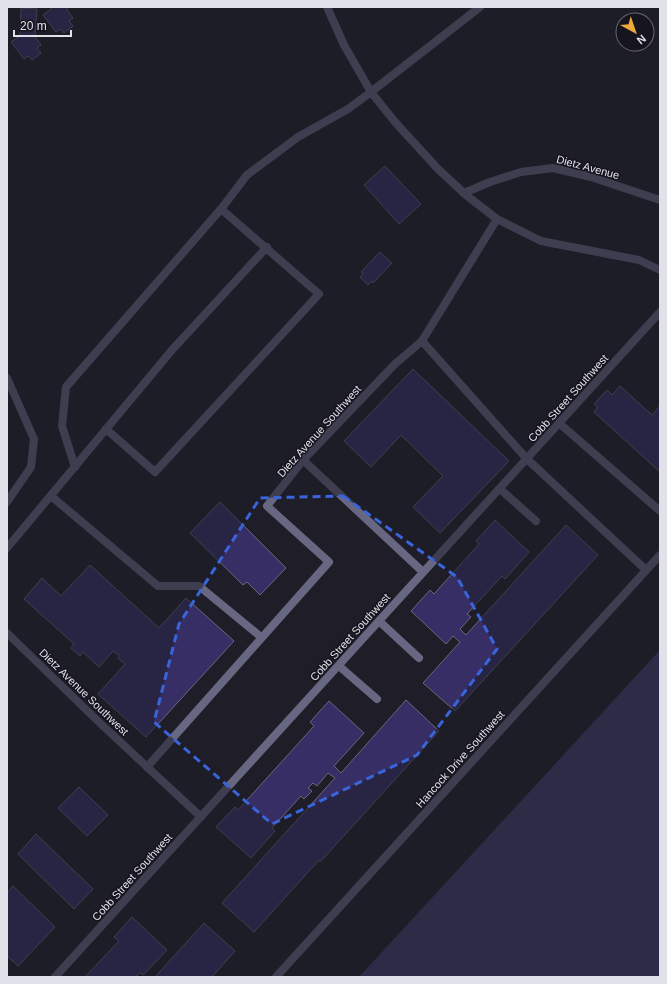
<svg xmlns="http://www.w3.org/2000/svg" width="667" height="984" font-family="Arial,sans-serif">
	<style>
		.green { fill: #423e6a }
		.building { fill: #362e65; stroke: #696876 }
		.lines { fill: none; stroke-linecap: round; stroke-linejoin: round }
		.lane { stroke: #686782; stroke-width: 8 }
		.street { stroke: #686782; stroke-width: 8 }
		.marked { fill: none; stroke: #3a64db; stroke-width: 3; stroke-dasharray: 8 5; stroke-linejoin: round }
		.labels { text-anchor: middle; stroke-width: 3; stroke-linejoin: round; paint-order: stroke }
		.street-label { font-size: 11px; fill: #e1e1e9; stroke: #15141f }
	</style>
	<rect width="100%" height="100%" fill="#1e1d28"/>
	<path class="green" d="M 660,650 L 660,977 L 359,977 Z"/>
	<g class="building">
		<path d="M 52,7 L 67,7 L 67,10 L 73,18 L 69,21 L 73,26 L 64,33 L 60,29 L 56,32 L 43,15 L 51,9 Z"/>
		<path d="M 21,8 L 37,9 L 35,37 L 41,45 L 37,48 L 41,53 L 32,60 L 28,56 L 24,59 L 11,42 L 20,36 Z"/>
		<path d="M 385,166 L 421,204 L 399,224 L 364,185 Z"/>
		<path d="M 380,252 L 392,263 L 373,283 L 372,281 L 368,285 L 360,277 L 363,274 L 361,272 Z"/>
		<path d="M 413,369 L 509,461 L 440,533 L 413,507 L 443,476 L 401,435 L 371,467 L 344,441 Z"/>
		<path d="M 620,386 L 652,415 L 660,406 L 660,472 L 594,412 L 598,407 L 594,404 L 607,390 L 612,395 Z"/>
		<path d="M 220,502 L 286,568 L 260,595 L 247,582 L 243,585 L 190,533 Z"/>
		<path d="M 495,520 L 529,552 L 505,579 L 502,576 L 467,614 L 471,617 L 460,629 L 466,635 L 566,525 L 598,555 L 455,711 L 423,683 L 460,642 L 453,636 L 446,644 L 411,611 L 430,590 L 434,594 L 479,544 L 476,541 Z"/>
		<path d="M 90,565 L 159,628 L 186,598 L 234,641 L 146,737 L 98,694 L 125,664 L 118,658 L 119,656 L 113,651 L 99,667 L 83,652 L 80,656 L 71,648 L 74,644 L 24,599 L 42,578 L 61,596 Z"/>
		<path d="M 406,700 L 439,731 L 321,861 L 319,860 L 254,932 L 222,903 L 335,778 L 328,773 L 317,786 L 313,783 L 308,788 L 312,791 L 304,799 L 301,796 L 272,828 L 275,831 L 251,858 L 216,827 L 235,807 L 238,810 L 314,726 L 310,722 L 329,701 L 364,733 L 334,766 L 341,773 Z"/>
		<path d="M 79,787 L 108,815 L 87,836 L 58,808 Z"/>
		<path d="M 36,834 L 93,889 L 74,909 L 18,854 Z"/>
		<path d="M 13,886 L 55,927 L 18,966 L 7,956 L 7,893 Z"/>
		<path d="M 132,917 L 167,950 L 143,975 L 140,972 L 136,977 L 85,977 L 119,941 L 114,937 Z"/>
		<path d="M 204,923 L 235,951 L 212,977 L 155,977 Z"/>
	</g>
	<g class="lines">
		<g class="lane">
			<path d="M 422,341 L 527,459 L 646,570"/>
			<path d="M 559,423 L 660,511"/>
			<path d="M 106,429 L 155,472 L 319,294 L 221,209 L 247,175 L 298,137 L 348,109 L 371,92"/>
			<path d="M 303,460 L 423,572"/>
			<path d="M 75,467 L 62,426 L 66,387 L 221,209"/>
			<path d="M 500,489 L 536,521"/>
			<path d="M 51,496 L 158,586 L 199,586 L 261,637"/>
			<path d="M 7,548 L 172,350 L 267,247"/>
			<path d="M 379,621 L 419,658"/>
			<path d="M 339,666 L 377,699"/>
			<path d="M 147,767 L 329,562 L 267,506 L 303,460 L 395,364 L 422,341 L 497,219"/>
		</g>
		<g class="street">
			<path d="M 327,7 L 344,45 L 371,92 L 395,122 L 438,169 L 466,195 L 497,219 L 541,241 L 639,260 L 660,270"/>
			<path d="M 371,92 L 480,7"/>
			<path d="M 464,193 L 490,182 L 521,172 L 553,168 L 591,177 L 660,200"/>
			<path d="M 7,378 L 34,439 L 31,467 L 7,502"/>
			<path d="M 7,633 L 102,725 L 201,817"/>
			<path d="M 55,977 L 660,312"/>
			<path d="M 276,977 L 660,555"/>
		</g>
	</g>
	<path d="M0 0H667V984H0ZM 343,496 L 457,577 L 497,649 L 417,755 L 272,824 L 154,722 L 179,624 L 260,498 Z" fill="#1e1d28" fill-opacity=".55" fill-rule="evenodd"/>
	<path class="marked" d="M 343,496 L 457,577 L 497,649 L 417,755 L 272,824 L 154,722 L 179,624 L 260,498 Z"/>
	<g class="labels">
		<g class="street-label">
			<text transform="translate(588 167) rotate(15)" y="4">Dietz Avenue</text>
			<text transform="translate(568 398) rotate(-48)" y="4">Cobb Street Southwest</text>
			<text transform="translate(319 431) rotate(-48)" y="4">Dietz Avenue Southwest</text>
			<text transform="translate(350 637) rotate(-48)" y="4">Cobb Street Southwest</text>
			<text transform="translate(84 692) rotate(44)" y="4">Dietz Avenue Southwest</text>
			<text transform="translate(460 759) rotate(-48)" y="4">Hancock Drive Southwest</text>
			<text transform="translate(132 877) rotate(-48)" y="4">Cobb Street Southwest</text>
		</g>
	</g>
	<rect width="667" height="984" fill="none" stroke="#e1e1e9" stroke-width="16"/>
	<g transform="translate(635 32) rotate(140)"><circle r="19" fill="#15141f" stroke="#676670"/>
	<path d="M0-3L7 15L0 10L-7 15Z" fill="#ebaa39"/>
	<text y="-6" font-size="11" font-weight="bold" text-anchor="middle" fill="#e1e1e9">N</text>
	</g>
	<path d="M14 30v6h57v-6" fill="none" stroke="#e1e1e9" stroke-width="2"/>
	<text x="20" y="30" font-size="12" fill="#e1e1e9" stroke="#15141f" stroke-width="3" paint-order="stroke">20 m</text>
</svg>
